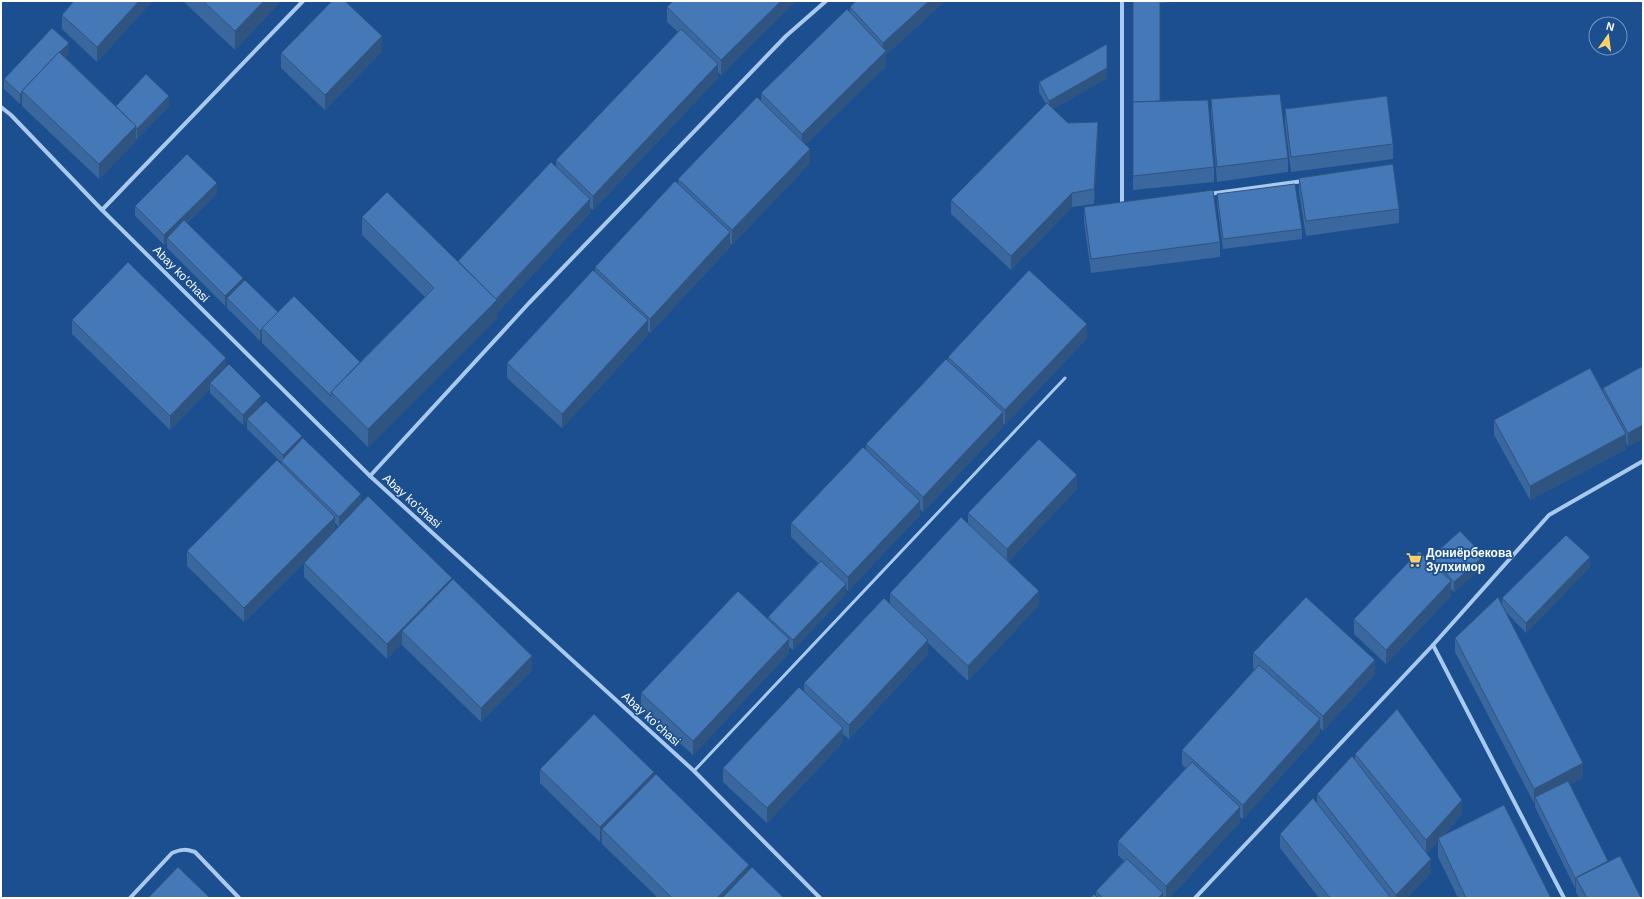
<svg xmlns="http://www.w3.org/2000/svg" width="1644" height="899" font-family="Helvetica,sans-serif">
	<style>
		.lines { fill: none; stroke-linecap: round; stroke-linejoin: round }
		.lane { stroke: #a9c9ee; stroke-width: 3 }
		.street { stroke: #a9c9ee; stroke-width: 4 }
		.wall { fill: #3a679d; fill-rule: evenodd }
		.shaded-wall { fill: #305480 }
		.building { fill: #4478b7; stroke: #305480 }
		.labels { text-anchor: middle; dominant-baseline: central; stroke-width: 3.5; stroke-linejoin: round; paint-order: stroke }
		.street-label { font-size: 12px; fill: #fff; stroke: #1b4f8f }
		.poi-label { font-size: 12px; font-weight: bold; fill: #fff; stroke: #1b4f8f; text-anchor: start }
	</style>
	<rect width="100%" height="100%" fill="#1b4f8f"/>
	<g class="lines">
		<path class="lane" d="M694,771L1065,378"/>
		<g class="street">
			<path d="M1122,1V205H1123"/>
			<path d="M1,107L11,115L102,210L370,476L694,771L820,898"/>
			<path d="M1209,194L1303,181"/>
			<path d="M102,210L303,1"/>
			<path d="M370,476L529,303L786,36L826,1"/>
			<path d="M1433,645L1564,898"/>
			<path d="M130,898L172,853C181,849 186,849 195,852L239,898"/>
			<path d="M1195,898L1433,645L1549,515L1643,461"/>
		</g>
	</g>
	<g class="wall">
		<path d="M74,1H152L97,62L62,29V15Z"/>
		<path d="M183,1H281L235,50Z"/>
		<path d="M673,1H796L721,75L718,72V78L593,210L590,208V213L497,313V318L368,447L262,343V339L260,341L227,308V303L225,306L167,248V243L164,245L135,216V206L217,193L187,223L243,283L278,312L360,362L425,297L362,235V217L458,261L556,166V160L678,32L667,22V7Z"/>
		<path d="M856,1H945L886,55V66L806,144L810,163L732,245L730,243V247L650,333L648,331V335L562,428L507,378V363L595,272V267L678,183V179L761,101V93L850,12V7Z"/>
		<path d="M1133,1H1171V2L1160,3V101L1214,167V182L1133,190Z"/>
		<path d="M1285,1H1300L1285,2Z"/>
		<path d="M382,51L325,110L281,68V53Z"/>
		<path d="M69,53L65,57L116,106H169L137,139L136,138V141L99,179L22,106V102L20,104L4,89V79Z"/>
		<path d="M1107,78L1053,109L1068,123L1098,136L1094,204L1072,207L1011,270L951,214V200L1046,104L1039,92V82Z"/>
		<path d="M1211,99L1288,158V172L1217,182L1211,114Z"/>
		<path d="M1285,109L1393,144V159L1291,172L1285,124Z"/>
		<path d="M1299,178L1399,209V223L1306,236L1299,193Z"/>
		<path d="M1217,194L1302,229V239L1223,249L1217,204Z"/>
		<path d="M1084,207L1220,242V257L1091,273L1084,222Z"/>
		<path d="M72,320L226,366L261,405L302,440L361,504L452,580L532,670L481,722L402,645V643L387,659L304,577V563L317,550L244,622L187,566V551L281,464V462L247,429V420L243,425L210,393V389L170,430L72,334ZM335,523L339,527L335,531Z"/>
		<path d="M1087,338L1005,425L1003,423V427L923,512L920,509V515L848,591L846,589V594L793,650L789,647V653L693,755L641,708V693L768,619V617L818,563L791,537V523L866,450V444L948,361V357Z"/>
		<path d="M1643,366L1628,447L1626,442V449L1530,500L1494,435V420L1603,393V388Z"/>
		<path d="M1077,489L1008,562L1039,605L968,681L928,643V654L849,739L843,734V742L767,823L723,782V768L804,691V683L890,604V593L968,524V513Z"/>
		<path d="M1431,557L1484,566L1454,592L1451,589V596L1386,664L1354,634V619L1431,563Z"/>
		<path d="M1590,567L1526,633L1505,611L1583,778L1570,784L1608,862L1641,898H1579L1576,892V887L1575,888L1535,807V802L1534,803L1455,652V638L1502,606V598Z"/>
		<path d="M1253,653L1375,674L1323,731L1320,728V733L1243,819L1240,817V822L1169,898H1090L1096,896V891L1124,861L1118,855V841L1186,768L1182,765V750L1255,669L1253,668Z"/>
		<path d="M1355,754L1462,814L1443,836L1551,898H1458L1438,857V841L1427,853L1431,873L1407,898H1319L1280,848V834L1317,802V794L1355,759Z"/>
		<path d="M540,769L654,776L749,870L784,898H658L602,844V840L600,842L540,783Z"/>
	</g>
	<g class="shaded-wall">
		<path d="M139,1H152L97,62V47Z"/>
		<path d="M264,1H281L235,50V31Z"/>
		<path d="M781,1H796L721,75V60Z"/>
		<path d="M929,1H945L886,55V66L802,148V134L883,54V43Z"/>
		<path d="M382,36V51L325,110V95Z"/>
		<path d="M69,43V53L27,96L22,92Z"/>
		<path d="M718,64V78L593,210V196Z"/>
		<path d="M1107,68V78L1049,111V101Z"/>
		<path d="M22,92V102L20,104V94Z"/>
		<path d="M169,96V106L137,139V129Z"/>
		<path d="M1098,122V136L1094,204V189Z"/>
		<path d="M136,126V141L99,179V164Z"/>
		<path d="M810,149V163L732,245V230Z"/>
		<path d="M217,183V193L169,240L167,238V243L164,245V235Z"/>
		<path d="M1072,193V207L1011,270V256Z"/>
		<path d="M590,199V213L497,313V318L368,447V429L496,300Z"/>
		<path d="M730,232V247L650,333V319Z"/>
		<path d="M243,278V288L227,298V303L225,306V296Z"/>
		<path d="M648,320V335L562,428V414Z"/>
		<path d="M1087,324V338L1005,425V410Z"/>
		<path d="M262,329V339L260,341V331Z"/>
		<path d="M226,358V372L210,383V389L170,430V416Z"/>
		<path d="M261,396V406L243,425V415Z"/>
		<path d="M1003,412V427L923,512V497Z"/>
		<path d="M1643,425V439L1628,447V433Z"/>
		<path d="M1626,434V449L1530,500V486Z"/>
		<path d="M302,436V446L283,463V455Z"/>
		<path d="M1077,475V489L1007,564V549Z"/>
		<path d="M361,494V504L339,527V517Z"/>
		<path d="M920,501V515L848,591V577Z"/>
		<path d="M335,517V532L244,622V608Z"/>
		<path d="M1484,556V566L1454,592V582Z"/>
		<path d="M1590,557V567L1526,633V623Z"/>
		<path d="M452,578V593L402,631V643L387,659V644Z"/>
		<path d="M1451,581V596L1386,664V650Z"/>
		<path d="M846,584V594L793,650V640Z"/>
		<path d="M1039,591V605L968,681V666Z"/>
		<path d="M789,639V653L693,755V741Z"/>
		<path d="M928,640V654L849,739V725Z"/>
		<path d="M532,656V670L481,722V708Z"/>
		<path d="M1375,660V674L1323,731V716Z"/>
		<path d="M1320,719V733L1243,819V805Z"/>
		<path d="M843,728V742L767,823V808Z"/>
		<path d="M1583,763V778L1537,801L1535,797V802L1534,803V789Z"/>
		<path d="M654,772V787L602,829V840L600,842V827Z"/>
		<path d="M1462,800V814L1439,840L1438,838V841L1426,854V840Z"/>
		<path d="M1240,807V822L1169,898H1166V886Z"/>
		<path d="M1431,859V873L1407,898H1396V895Z"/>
		<path d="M1608,861V871L1576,878V887L1575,888V878Z"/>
		<path d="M749,865V879L731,898H717Z"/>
		<path d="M1163,893V898H1158Z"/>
	</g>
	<g class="building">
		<path d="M74,1H139L97,47L62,15Z"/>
		<path d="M203,1H264L235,31Z"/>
		<path d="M332,1H345L382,36L325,95L281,53Z"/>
		<path d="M673,1H781L721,60L667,7Z"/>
		<path d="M856,1H929L883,43L850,7Z"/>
		<path d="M1133,1H1160V101L1133,102V104Z"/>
		<path d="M847,9L886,51L802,134L761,93Z"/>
		<path d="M52,28L69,43L60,52H59L22,91V92L20,94L4,79Z"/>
		<path d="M681,29L718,64L593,196L556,160Z"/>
		<path d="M1107,44V68L1049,101L1039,82Z"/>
		<path d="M59,52L136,126L99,164L22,91Z"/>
		<path d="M146,74L169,96L137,129L136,128V126L116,106Z"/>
		<path d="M1280,94L1288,158L1217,167L1211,99Z"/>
		<path d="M1387,96L1393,144L1291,157L1285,109Z"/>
		<path d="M757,97L810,149L732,230L678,179Z"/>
		<path d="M1208,100L1214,167L1133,176V102Z"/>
		<path d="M1047,103L1068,123L1098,122L1094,189L1072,193L1011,256L951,200Z"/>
		<path d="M187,154L217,183L164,235L135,206Z"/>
		<path d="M551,162L590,199L496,299L458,261Z"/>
		<path d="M1393,164L1399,209L1306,221L1299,178Z"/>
		<path d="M675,181L730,232L650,319L595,267Z"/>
		<path d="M1295,184L1302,229L1223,239L1217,194Z"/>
		<path d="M1213,190L1220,242L1091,259L1084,207Z"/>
		<path d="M387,192L497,300L368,429L331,392L434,288L362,217Z"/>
		<path d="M184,220L243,278L225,296L167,238Z"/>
		<path d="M128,262L226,358L170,416L72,320Z"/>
		<path d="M593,270L648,320L562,414L507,363Z"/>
		<path d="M1029,270L1087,324L1005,410L948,357Z"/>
		<path d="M245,280L278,312L260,331L227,298Z"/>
		<path d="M294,296L360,362L331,392V396L262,328Z"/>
		<path d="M946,359L1003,412L923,497L866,444Z"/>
		<path d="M229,364L261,396L243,415L210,383Z"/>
		<path d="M1643,366V425L1628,433L1603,388Z"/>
		<path d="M1590,368L1626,434L1530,486L1494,420Z"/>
		<path d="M266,401L302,436L283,455L247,419Z"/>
		<path d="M303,438L361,494L339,517L281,461Z"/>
		<path d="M1039,439L1077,475L1007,549L968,513Z"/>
		<path d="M863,447L920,501L848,577L791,523Z"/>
		<path d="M277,460L335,517L244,608L187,551Z"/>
		<path d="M368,496L452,578L387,644L304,563Z"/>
		<path d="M961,517L1039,591L968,666L890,593Z"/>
		<path d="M1460,531L1484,556L1454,582L1431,557Z"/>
		<path d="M1566,535L1590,557L1526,623L1502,598Z"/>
		<path d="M1419,551L1451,581L1386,650L1354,619Z"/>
		<path d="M821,561L846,584L793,640L768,617Z"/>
		<path d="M453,579L532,656L481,708L402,631Z"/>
		<path d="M738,591L789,639L693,741L641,693Z"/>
		<path d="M1306,597L1375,660L1323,716L1253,653Z"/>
		<path d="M1498,597L1583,763L1534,789L1455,638Z"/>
		<path d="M884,598L928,640L849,725L804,683Z"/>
		<path d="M1259,665L1320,719L1243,805L1182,750Z"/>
		<path d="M799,687L843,728L767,808L723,768Z"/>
		<path d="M1397,709L1462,800L1426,840L1355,754Z"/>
		<path d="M594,714L654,772L600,827L540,769Z"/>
		<path d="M1352,756L1431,859L1396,895L1317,794Z"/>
		<path d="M1192,762L1240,807L1166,886L1118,841Z"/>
		<path d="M656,774L749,865L717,898H672L602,829Z"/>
		<path d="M1568,781L1608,861L1575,878L1535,797Z"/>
		<path d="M1313,798L1391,898H1330L1280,834Z"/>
		<path d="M1504,805L1551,898H1466L1438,838Z"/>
		<path d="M1620,856L1641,898H1587L1576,878Z"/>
		<path d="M1127,859L1163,893L1158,898H1103L1096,891Z"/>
		<path d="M178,867L210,898H148Z"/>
		<path d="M752,867L784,898H722Z"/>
		<path d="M1094,894L1098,898H1090Z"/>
	</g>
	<defs>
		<symbol id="supermarket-bare" viewBox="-9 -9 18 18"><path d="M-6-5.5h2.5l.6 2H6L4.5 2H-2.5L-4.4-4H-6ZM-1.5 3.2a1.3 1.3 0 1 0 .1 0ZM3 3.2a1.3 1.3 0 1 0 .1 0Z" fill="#ffd166" stroke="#1b4f8f" stroke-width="2.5" paint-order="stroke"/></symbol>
	</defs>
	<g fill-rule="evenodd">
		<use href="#supermarket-bare" x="1403" y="549" width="22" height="22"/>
	</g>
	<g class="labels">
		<g class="street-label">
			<text transform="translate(181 274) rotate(45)">Abay ko'chasi</text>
			<text transform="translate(412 501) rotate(42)">Abay ko'chasi</text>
			<text transform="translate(651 719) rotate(42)">Abay ko'chasi</text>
		</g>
		<g class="poi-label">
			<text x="1426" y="553">Дониёрбекова<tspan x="1426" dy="14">Зулхимор</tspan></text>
		</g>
	</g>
	<rect width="1644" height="899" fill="none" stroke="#ffffff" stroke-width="4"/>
	<g transform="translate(1608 36) rotate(14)"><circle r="19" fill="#1b4f8f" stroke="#7695bc"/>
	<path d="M0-3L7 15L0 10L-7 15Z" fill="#ffd166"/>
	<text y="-6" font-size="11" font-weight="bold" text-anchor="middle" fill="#ffffff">N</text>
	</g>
</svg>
